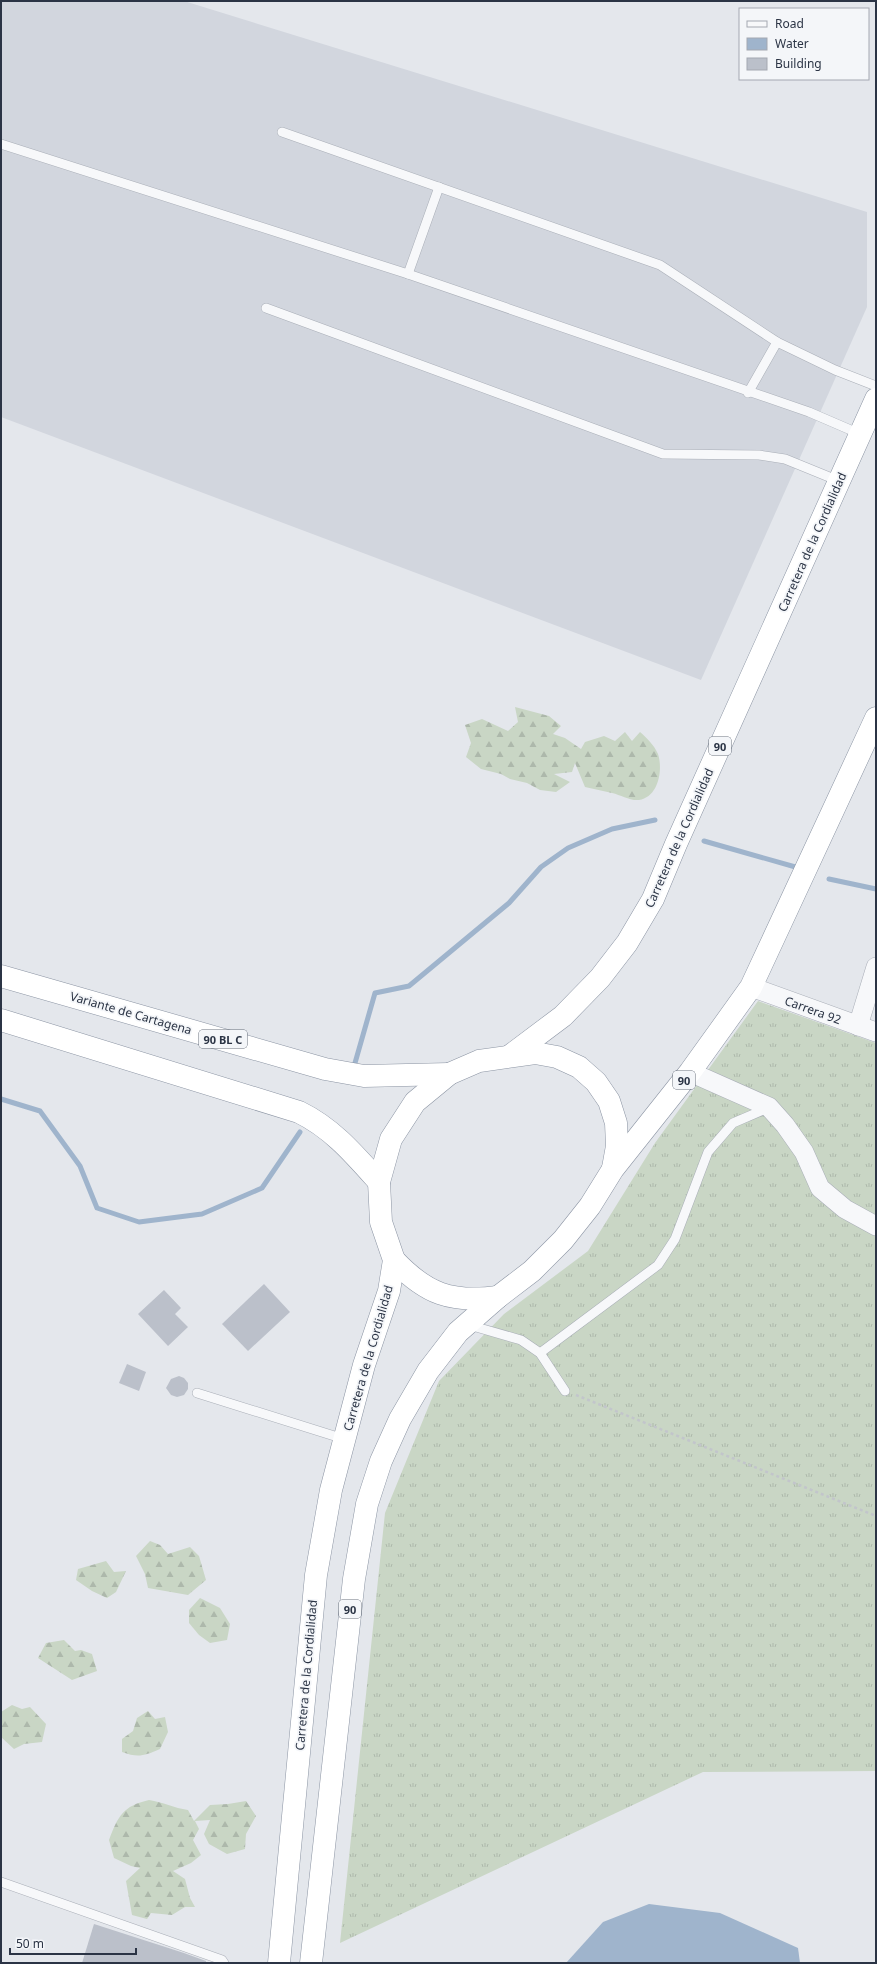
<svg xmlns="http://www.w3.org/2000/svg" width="877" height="1964" font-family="'Noto Sans',sans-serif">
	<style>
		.built { fill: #d2d6de }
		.grass { fill: url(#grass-tufts) }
		.forest { fill: url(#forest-firs) }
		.water { fill: #9fb4cc }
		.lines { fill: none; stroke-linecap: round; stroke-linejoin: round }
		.stream { stroke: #9fb4cc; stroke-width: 5 }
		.building { fill: #bbc0ca }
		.service-casing { stroke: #a9aeb7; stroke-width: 10 }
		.minor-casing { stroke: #a9aeb7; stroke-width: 20 }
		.trunk-casing { stroke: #8b94a3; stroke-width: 23 }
		.path { stroke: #c2c5cb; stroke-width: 2.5; stroke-dasharray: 3 3; stroke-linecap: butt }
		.service { stroke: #f7f8fa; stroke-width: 9 }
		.minor { stroke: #f7f8fa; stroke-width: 19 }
		.trunk { stroke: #fff; stroke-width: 22 }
		.labels { text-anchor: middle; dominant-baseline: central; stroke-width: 3.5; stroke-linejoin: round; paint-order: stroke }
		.shield { fill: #f4f6f9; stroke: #676e7b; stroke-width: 1 }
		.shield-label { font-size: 11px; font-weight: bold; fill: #2b3445 }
		.street-label { font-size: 12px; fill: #2b3445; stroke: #f4f6f9 }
	</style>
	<defs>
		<pattern id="grass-tufts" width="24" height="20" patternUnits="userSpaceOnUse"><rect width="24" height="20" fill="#c9d6c5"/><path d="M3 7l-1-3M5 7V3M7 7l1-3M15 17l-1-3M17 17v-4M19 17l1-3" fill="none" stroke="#adb8ab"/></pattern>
		<pattern id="forest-firs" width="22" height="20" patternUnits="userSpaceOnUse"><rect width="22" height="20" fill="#c9d6c5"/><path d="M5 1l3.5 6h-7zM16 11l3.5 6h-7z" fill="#adb8ab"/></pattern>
	</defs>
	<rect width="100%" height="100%" fill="#e4e7ec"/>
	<path class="built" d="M1,1H184L867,212V307L701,680L1,417Z"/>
	<path class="grass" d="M758,1001L876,1043V1771L703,1772L340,1943L385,1513L439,1381L504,1314L588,1251L655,1143Z"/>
	<g class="forest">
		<path d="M515,707L549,716L561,726L553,734L565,738L581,749L585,742L604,736L615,741L625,732L632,741L640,732C647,738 654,745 658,754C663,769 659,797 639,800C630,801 621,795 612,793C603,791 594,789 585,787L575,763L572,772L554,774L570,782L556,792L540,790L527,783L510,779L501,774L481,769L466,757L471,743L465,725L482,719L508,731L518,722Z"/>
		<path d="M150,1541L160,1545L168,1554L190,1547L199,1556L206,1580L188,1595L148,1588L145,1574L136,1556Z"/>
		<path d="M106,1561L114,1572L126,1571L116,1592L107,1598L92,1591L76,1580L78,1569Z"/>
		<path d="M200,1598L220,1608L230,1624L227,1640L210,1643L199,1635L189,1623V1610Z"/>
		<path d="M64,1640L75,1651L81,1650L92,1654L97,1671L72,1680L38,1658L46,1643Z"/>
		<path d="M12,1705L22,1709L30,1707L46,1724L42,1742L24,1744L14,1749L1,1737V1712Z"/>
		<path d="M148,1711L155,1719L165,1717L168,1732L160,1749C144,1756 138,1758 122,1752V1739L133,1731L137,1718Z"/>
		<path d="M149,1800C163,1802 174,1808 188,1810L194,1821L210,1805L228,1804L246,1801L256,1816L246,1834L245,1849L227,1854L209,1844L204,1834L210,1820L195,1821L199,1829L193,1840L201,1855L191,1863L173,1871L185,1879L190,1898L195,1907H185L172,1915L151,1913L147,1919L132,1915L126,1881L140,1868L131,1866L114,1858L109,1840C118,1816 123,1806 149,1800Z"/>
	</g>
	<path class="water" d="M649,1904L720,1913L798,1948L800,1963H566L603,1922Z"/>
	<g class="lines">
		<g class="stream">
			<path d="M704,841L799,868"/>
			<path d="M829,879L876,889"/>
			<path d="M355,1063L375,993L409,986L509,903L541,867L568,848L612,829L655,820"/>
			<path d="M1,1099L40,1111L80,1166L97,1208L139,1222L202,1214L262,1188L300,1132"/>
		</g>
	</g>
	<g class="building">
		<path d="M264,1284L290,1312L248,1351L222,1324Z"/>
		<path d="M164,1290L181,1308L175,1314L188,1327L168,1346L138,1314Z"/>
		<path d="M127,1364L146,1372L139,1391L119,1383Z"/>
		<path d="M179,1376L184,1378L188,1383V1389L184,1395L177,1397L171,1395L166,1388L171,1379Z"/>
		<path d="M94,1924L184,1953L206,1961V1963H82Z"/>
	</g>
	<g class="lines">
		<defs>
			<g id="service">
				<path d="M282,132L660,265L777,342L835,370L876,386"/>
				<path d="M1,144L408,274L809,412L860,434"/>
				<path d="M408,274L439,187"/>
				<path d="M266,308L663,454L759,455L785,459L839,481"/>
				<path d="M748,393L777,342"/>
				<path d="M469,1325L521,1340L540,1353L565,1391"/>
				<path d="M540,1353L658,1265L675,1239L708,1152L733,1123L768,1108"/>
				<path d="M197,1393L344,1439"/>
				<path d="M1,1882L222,1960L224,1963"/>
			</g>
			<g id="minor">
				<path d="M751,987L876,1032"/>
				<path d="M858,1026L876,967"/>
				<path d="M690,1072L769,1107L785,1125L804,1152L820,1188L845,1209L876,1226"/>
			</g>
			<g id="trunk">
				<path d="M1,976L325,1069L364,1076L449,1074"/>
				<path d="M1,1020L299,1112C332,1128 354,1154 379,1182"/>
				<path d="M511,1055L563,1016L600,978L627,943L653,899L676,844L876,399"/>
				<path d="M394,1260C426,1294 451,1303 498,1297"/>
				<path d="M279,1963L316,1575L331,1490L364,1365L389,1291L394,1260L381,1222L379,1182L391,1139L415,1102L449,1074L479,1061L535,1053L557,1057L579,1067L596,1082L609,1101L616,1123L617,1146L613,1168"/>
				<path d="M311,1963L354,1579L367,1504L381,1461L400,1419L428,1371L458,1332L498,1297L532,1271L563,1240L590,1206L613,1169L690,1072L751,987L876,718"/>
			</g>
		</defs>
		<use href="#service" class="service-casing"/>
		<use href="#minor" class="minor-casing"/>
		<use href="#trunk" class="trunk-casing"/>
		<path class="path" d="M576,1395L876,1516"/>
		<use href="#service" class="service"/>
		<use href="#minor" class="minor"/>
		<use href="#trunk" class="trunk"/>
	</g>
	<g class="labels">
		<g class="shield">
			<rect x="709" y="737" width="22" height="18" rx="3"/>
			<rect x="199" y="1030" width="48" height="18" rx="3"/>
			<rect x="673" y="1071" width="22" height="18" rx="3"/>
			<rect x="339" y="1600" width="22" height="18" rx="3"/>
		</g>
		<g class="shield-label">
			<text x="720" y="746">90</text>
			<text x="223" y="1039">90 BL C</text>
			<text x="684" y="1080">90</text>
			<text x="350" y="1609">90</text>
		</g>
		<g class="street-label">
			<text transform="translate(812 542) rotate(-66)">Carretera de la Cordialidad</text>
			<text transform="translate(679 838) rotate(-66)">Carretera de la Cordialidad</text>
			<text transform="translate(813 1010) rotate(20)">Carrera 92</text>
			<text transform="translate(131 1013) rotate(16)">Variante de Cartagena</text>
			<text transform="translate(368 1358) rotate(-74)">Carretera de la Cordialidad</text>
			<text transform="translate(306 1675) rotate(-85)">Carretera de la Cordialidad</text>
		</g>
	</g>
	<rect width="877" height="1964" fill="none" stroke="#2b3445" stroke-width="4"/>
	<rect x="739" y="8" width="130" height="72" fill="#f4f6f9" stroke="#a4a8b1"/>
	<rect x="747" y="21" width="20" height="6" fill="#f7f8fa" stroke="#a4a8b1"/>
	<text x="775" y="28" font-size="12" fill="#2b3445">Road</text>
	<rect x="747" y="38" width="20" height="12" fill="#9fb4cc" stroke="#a4a8b1"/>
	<text x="775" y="48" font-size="12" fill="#2b3445">Water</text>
	<rect x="747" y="58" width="20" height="12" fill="#bbc0ca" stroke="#a4a8b1"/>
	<text x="775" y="68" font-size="12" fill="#2b3445">Building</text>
	<path d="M10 1948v6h126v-6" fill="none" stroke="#2b3445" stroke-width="2"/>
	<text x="16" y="1948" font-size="12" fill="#2b3445" stroke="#f4f6f9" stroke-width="3" paint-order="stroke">50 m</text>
</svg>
